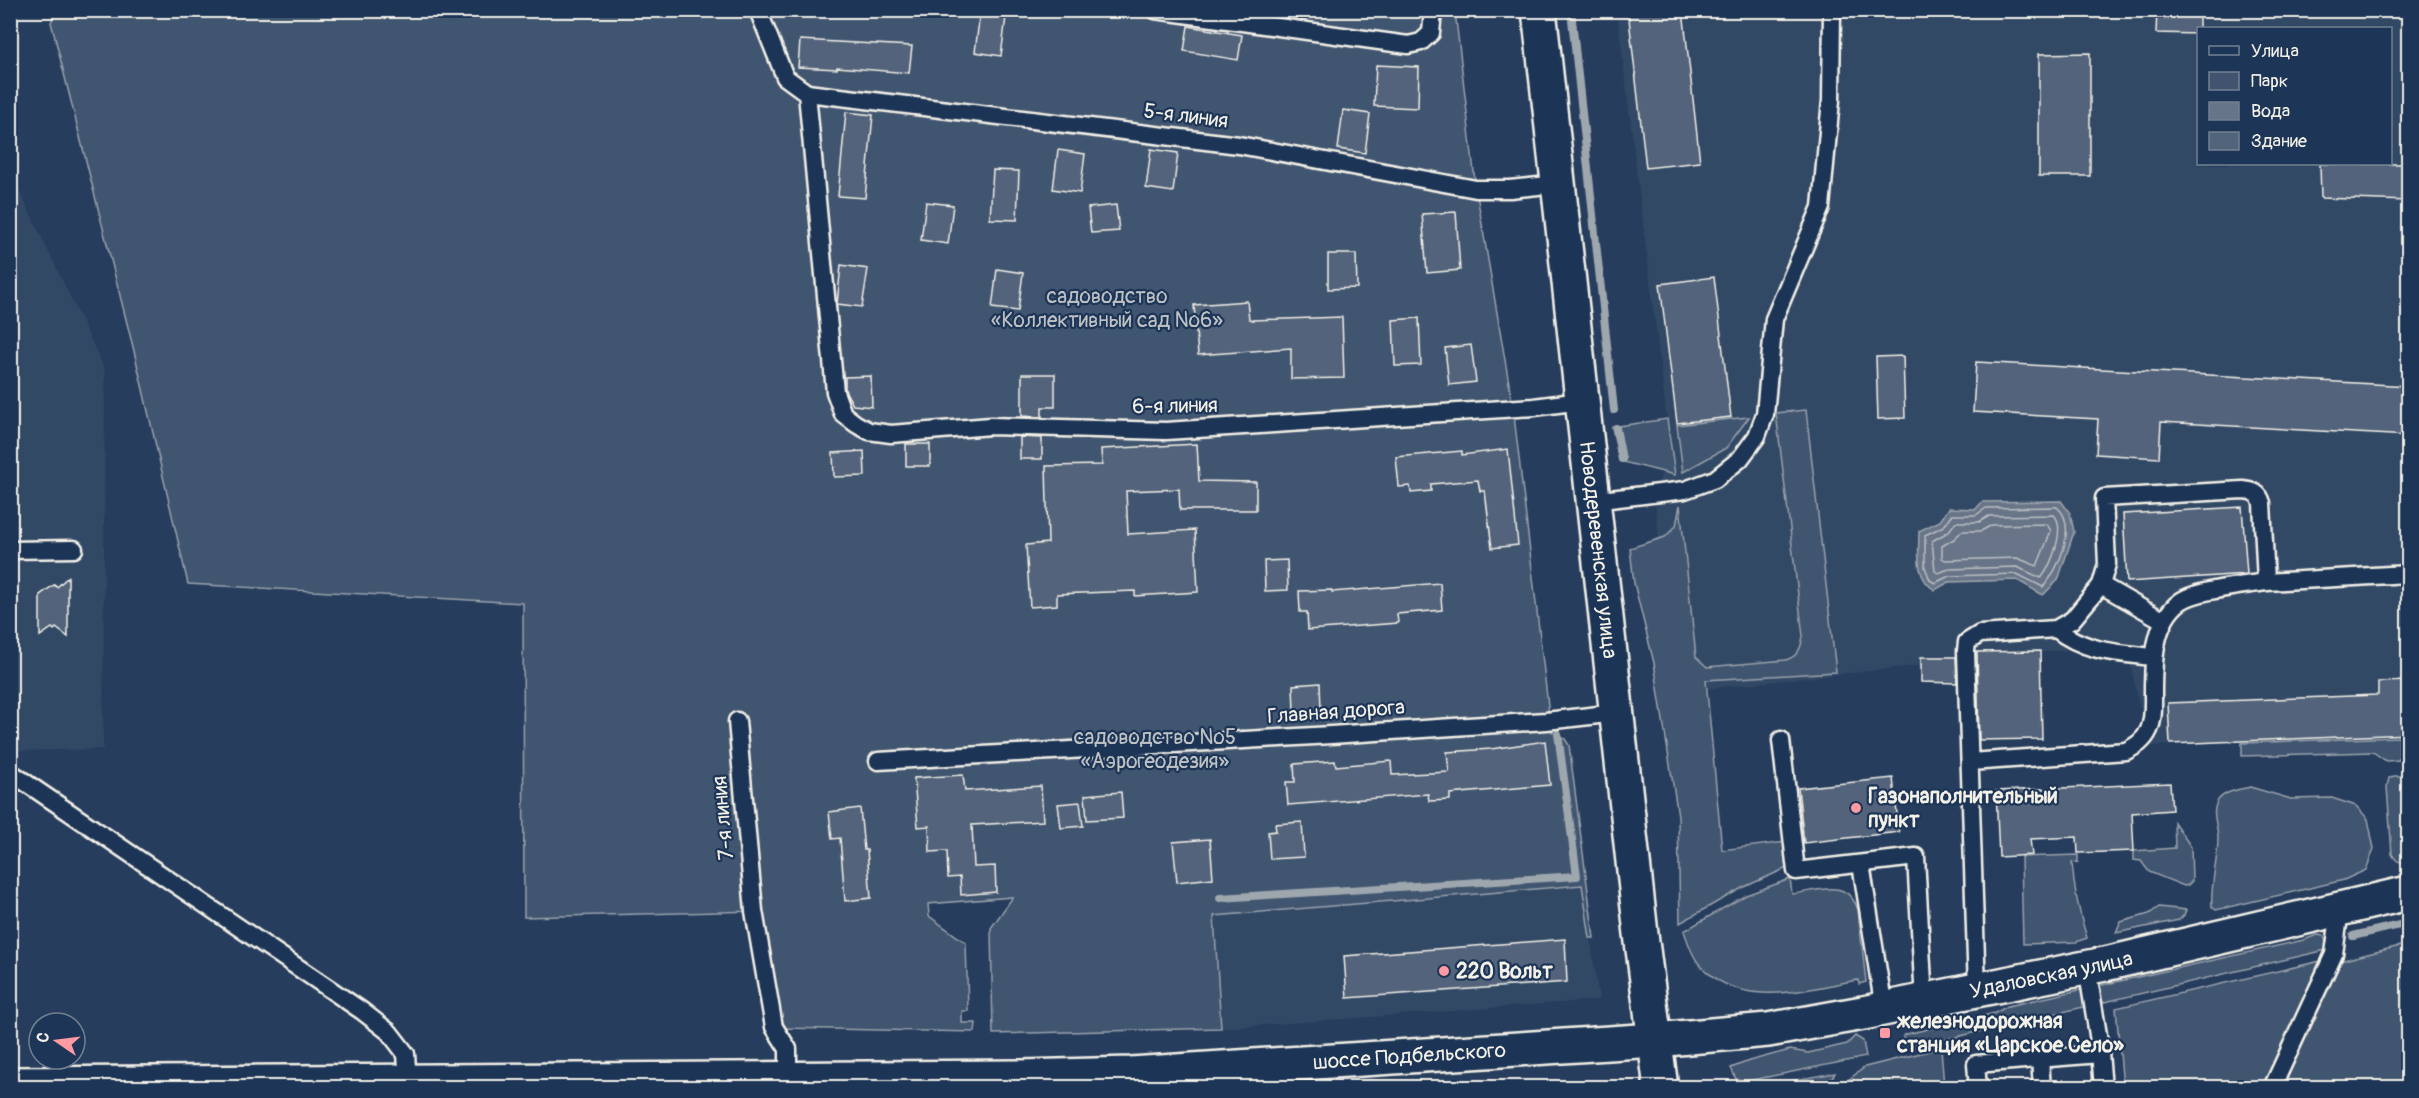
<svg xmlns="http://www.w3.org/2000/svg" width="2419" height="1098" font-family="Pangolin,sans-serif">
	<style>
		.built { fill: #334966; fill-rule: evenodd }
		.green { fill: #40546f; stroke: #9aa2ac; stroke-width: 1.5 }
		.water { fill: #677588; stroke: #9fa7ae; stroke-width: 1.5 }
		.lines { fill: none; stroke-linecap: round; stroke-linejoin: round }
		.shore { stroke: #bcbfc2; stroke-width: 1.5 }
		.stream { stroke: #9fa7ae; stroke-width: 8 }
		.building { fill: #52647b; stroke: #f4f1e8; stroke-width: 1.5 }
		.lane-casing { stroke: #f4f1e8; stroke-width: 21 }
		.street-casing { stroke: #f4f1e8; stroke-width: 38 }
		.secondary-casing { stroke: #f4f1e8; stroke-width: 38 }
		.lane { stroke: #1d3557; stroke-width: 16 }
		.street { stroke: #1d3557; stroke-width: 33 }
		.secondary { stroke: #1d3557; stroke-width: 33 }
		.poi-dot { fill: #ff9aa2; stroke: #1d3557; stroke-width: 2 }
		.labels { text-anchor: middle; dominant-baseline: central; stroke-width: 4.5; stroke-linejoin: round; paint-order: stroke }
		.street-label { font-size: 21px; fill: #f4f1e8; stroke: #1d3557 }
		.park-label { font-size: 21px; fill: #bec2c4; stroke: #1d3557 }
		.poi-label { font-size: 21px; font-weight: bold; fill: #f4f1e8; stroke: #1d3557; text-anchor: start }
	</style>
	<rect width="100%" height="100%" fill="#263d5d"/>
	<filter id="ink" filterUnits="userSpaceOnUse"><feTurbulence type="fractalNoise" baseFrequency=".0167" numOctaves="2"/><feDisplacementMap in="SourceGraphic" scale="12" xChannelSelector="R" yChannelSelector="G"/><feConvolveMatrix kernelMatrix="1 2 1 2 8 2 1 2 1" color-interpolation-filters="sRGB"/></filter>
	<g filter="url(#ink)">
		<g class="built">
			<path d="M1617,11H2408V735L2148,746L2126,643L1692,690L1672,664L1655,501L1669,436ZM2198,28H2390V164H2198Z"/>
			<path d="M10,171L105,370L103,749L11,751Z"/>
			<path d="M1583,885L1599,1000L1221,1028L1214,916Z"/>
		</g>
		<g class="green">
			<path d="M57,10L1455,11L1476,189L1513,407L1551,731L1565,739L1569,745L1594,938H1590L1582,885L1214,916L1221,1028L993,1034L991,928L1013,897L928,904L929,916L966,943L968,1011H962V1023H976L975,1032L782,1028L758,911L524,917L523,603L188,584L134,351L51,22Z"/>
			<path d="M1806,410L1836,672L1706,680L1722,850L1786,842L1789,867L1742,888L1680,923L1678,816L1654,663L1634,583L1630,548L1665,537L1676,526L1680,505L1696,657L1707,667L1786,660C1798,656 1801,649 1803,636L1776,413Z"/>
			<path d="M1749,417L1726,448L1683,472L1677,425Z"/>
			<path d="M1667,419L1675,475L1619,461L1612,427Z"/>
			<path d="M2399,737V760L2386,761L2373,752L2242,756V743Z"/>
			<path d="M2394,776H2408V862C2400,863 2396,862 2392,854L2387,787L2389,778Z"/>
			<path d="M2250,787L2291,799L2332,798L2356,806L2368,819L2374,849L2366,870L2344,880L2216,910L2212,907C2210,884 2218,861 2218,838C2218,826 2211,813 2217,802C2223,791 2238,790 2250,787Z"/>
			<path d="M2174,822L2191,847L2192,881L2188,885L2184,886L2149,872L2141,861L2134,860V851L2175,848Z"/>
			<path d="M2078,855V862L2072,863C2074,890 2079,913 2087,938L2076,942L2023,944L2021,857Z"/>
			<path d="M1790,879L1792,894C1819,891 1847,877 1858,910L1866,982L1859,984L1858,980C1805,989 1741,1011 1700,965C1692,957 1688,942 1684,931L1746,895Z"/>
			<path d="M2159,907L2186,910L2184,915L2179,920L2116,933L2121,922L2149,914Z"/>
			<path d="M2317,935L2324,936L2328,946L2326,950L1905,1049C1903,1044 1900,1036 1907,1034L1995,1013L2008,1006L2304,940Z"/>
			<path d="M2408,944V1087H2282L2340,961Z"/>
			<path d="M2321,961L2322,964L2262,1087H2123L2116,1008Z"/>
			<path d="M1855,1036L1863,1041L1866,1057L1747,1081L1736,1079L1731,1068L1749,1061L1790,1050L1808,1053L1847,1044Z"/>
			<path d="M1941,1048L1944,1087H1839L1865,1067Z"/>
			<path d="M1835,1073L1826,1087H1755Z"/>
		</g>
		<path class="water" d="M2061,501L2070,513L2074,532L2058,580L2043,595L2017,580L1949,582L1935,590C1914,577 1919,553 1919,531L1940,521L1949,508L1976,509L1982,502Z"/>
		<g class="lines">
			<g class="shore">
				<path d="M1986,508L2057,507C2078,525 2059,570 2043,587L2017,574L1949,576L1935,583L1930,580L1925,567V535L1944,526L1952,515H1976Z"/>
				<path d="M2054,515C2066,527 2051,568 2041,578L2017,567L1949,569L1938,573L1935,571L1932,541L1948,532L1956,522H1979L1989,516Z"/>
				<path d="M2047,524L2051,531L2037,566L2017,558L1945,560L1942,558V546L1954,539L1962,531H1981L1992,525Z"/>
			</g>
			<g class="stream">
				<path d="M1571,10L1614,410"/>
				<path d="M1616,428L1622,459"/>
				<path d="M1220,898L1577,876L1558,734"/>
				<path d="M2353,936L2408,923"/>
			</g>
		</g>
		<g class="building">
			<path d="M1628,10H1683L1700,162L1646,168Z"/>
			<path d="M2157,10H2199V34L2156,33Z"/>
			<path d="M980,13L1006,17L1001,56L975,52Z"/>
			<path d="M1188,26L1242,35L1238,60L1184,51Z"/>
			<path d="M800,40L912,46L909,73L837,67V69L798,67Z"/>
			<path d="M2090,53V176H2039V54Z"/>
			<path d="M1376,65L1419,67L1418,108L1374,106Z"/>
			<path d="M1343,110L1370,114L1365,153L1338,149Z"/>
			<path d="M846,112L873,115L865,198L838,196Z"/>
			<path d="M1151,149L1178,153L1173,192L1146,188Z"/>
			<path d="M1058,150L1085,154L1080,193L1053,189Z"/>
			<path d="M2320,164H2409V201L2321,198Z"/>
			<path d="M993,170L1019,171L1017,220L990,219Z"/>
			<path d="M926,202L953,205L948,244L921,240Z"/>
			<path d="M1116,205L1119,231L1091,233L1088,208Z"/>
			<path d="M1456,212L1460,270L1427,273L1422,214Z"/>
			<path d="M1328,254H1356L1357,288L1328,289Z"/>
			<path d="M841,265L868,269L862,307L837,304Z"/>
			<path d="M997,269L1023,273L1018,311L992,308Z"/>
			<path d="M1714,277L1731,417L1677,423L1660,284Z"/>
			<path d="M1247,301L1249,319L1253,320L1342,317L1344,378L1291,379V348L1198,355L1194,305Z"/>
			<path d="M1419,318L1421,365L1395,366L1393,320Z"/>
			<path d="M1471,345L1476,382L1449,385L1445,348Z"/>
			<path d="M1903,356L1905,418L1878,419L1876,357Z"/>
			<path d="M1976,362L2409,386V436L2161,422L2159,458L2096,454L2098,419L1973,412Z"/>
			<path d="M1022,374H1055V407H1042V417L1022,416Z"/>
			<path d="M871,376L872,407L853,405L845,390V377Z"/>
			<path d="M1020,437L1042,438V459H1020Z"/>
			<rect x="906" y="444" width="24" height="22"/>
			<path d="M1197,444L1199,481L1256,482V510H1180L1179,489L1126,491L1128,534L1195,530L1198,592L1135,596V591L1057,594V605L1030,607L1026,545L1048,543L1046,466L1102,465L1101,449Z"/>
			<path d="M1508,449L1518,545L1492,548L1485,491H1480L1478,480L1431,484V491L1411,493L1410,486L1399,487L1396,457L1462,451V455Z"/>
			<path d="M864,451L865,476L834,477L833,453Z"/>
			<path d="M2242,507L2247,574L2127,582L2123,514Z"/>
			<path d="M1287,560L1288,590L1265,591L1264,561Z"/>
			<path d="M68,577V637L56,628L54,630L52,628L40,636V595L54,585L57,587Z"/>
			<path d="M1440,583L1442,610L1397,614L1398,623L1308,630L1307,612H1300L1299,591L1332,590V592Z"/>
			<path d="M2040,651L2042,739L1979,740L1977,652Z"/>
			<path d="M1921,657H1956L1957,683L1921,682Z"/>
			<path d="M2409,681V734L2170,744L2168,703L2378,695V682Z"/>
			<path d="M1320,683L1321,710L1294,712L1293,685Z"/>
			<path d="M1545,741L1550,785L1450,794V800L1429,801L1428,794L1288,805L1286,782H1295L1294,764L1335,761L1336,766L1391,761L1392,775L1449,772L1447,752L1491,749Z"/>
			<path d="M963,775L965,791L1041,786L1043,821L972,825L974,867L995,866L996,892L961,895L960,877L948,878L947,851L930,852L929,826L918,827L914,778Z"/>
			<path d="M1893,778L1899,832L1804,843L1798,788Z"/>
			<path d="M2170,783L2172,810L2132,813L2134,851L2078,853L2077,837L2030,839L2032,855L1999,857L1996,791Z"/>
			<path d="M1121,792L1123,818L1087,820L1085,795Z"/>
			<path d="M1080,802L1083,826L1061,828L1058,804Z"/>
			<path d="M860,808L864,850H867L871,898L845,901L840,838L832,839L829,812Z"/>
			<path d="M1302,822L1304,857L1270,859L1268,832L1276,831L1275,824Z"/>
			<path d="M1210,839L1213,878L1177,882L1173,842Z"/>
			<path d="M1565,939L1567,982L1347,998L1344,956Z"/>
		</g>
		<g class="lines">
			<defs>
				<g id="lane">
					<path d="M758,10L785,77L807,93L835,392L843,414L856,424L869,431L891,434L991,426L1166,431L1534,407L1581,401"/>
					<path d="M1155,10L1408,45L1421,42L1431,33L1433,10"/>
					<path d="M807,93L1239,145L1476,189H1510L1557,184"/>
					<path d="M1593,501L1685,490L1715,479L1740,459L1757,436L1765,414L1774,319L1821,207L1831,100L1832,10"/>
					<path d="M10,550L74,549"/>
					<path d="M2266,582L2408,574"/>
					<path d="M2101,585L2164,621"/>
					<path d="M2056,629C2085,652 2118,653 2153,657"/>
					<path d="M737,721L754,911L774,1027L788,1049V1078"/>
					<path d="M1781,740L1796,871L1916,857L1924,1001"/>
					<path d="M878,761L1331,735L1546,721L1616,713"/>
					<path d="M1970,762L2126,751C2136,746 2144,741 2149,730C2154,719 2153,705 2153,694C2153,663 2153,621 2181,601C2197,590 2245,585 2266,582L2262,503C2259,493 2254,491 2243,490L2104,498L2107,564L2101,585L2072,620L2056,629L1980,634L1967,642L1966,651L1977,990"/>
					<path d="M10,772L362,1011L389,1032L406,1054L408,1081"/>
					<path d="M1861,864L1884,1009"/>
					<path d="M2087,967L2099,1041L2103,1088"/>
					<path d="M2040,1059L2042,1088"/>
					<path d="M1253,1088L1255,1066"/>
					<path d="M1978,1088L1976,1064L2100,1054"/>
					<path d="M2272,1088L2334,954L2338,924L2334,910"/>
				</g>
				<g id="street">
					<path id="s1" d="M10,1084L1021,1077L1131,1074L1655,1040"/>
				</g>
				<g id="secondary">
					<path id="s2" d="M1539,10L1641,934L1661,1088"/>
					<path id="s3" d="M1655,1040L1768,1030L1863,1013L2105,964L2408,893"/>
				</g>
			</defs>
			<use href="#lane" class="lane-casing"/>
			<use href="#street" class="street-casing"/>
			<use href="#secondary" class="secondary-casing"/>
			<use href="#lane" class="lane"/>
			<use href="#street" class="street"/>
			<use href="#secondary" class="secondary"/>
		</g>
	</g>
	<g class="poi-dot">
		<circle cx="1856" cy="808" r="6"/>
		<circle cx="1444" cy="971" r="6"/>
		<rect x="1879" y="1027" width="12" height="12" rx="3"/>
	</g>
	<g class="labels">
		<g class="street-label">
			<text transform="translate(1186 116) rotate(7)">5-я линия</text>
			<text transform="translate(1175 406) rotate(-1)">6-я линия</text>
			<text stroke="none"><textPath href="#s2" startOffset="543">Новодеревенская улица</textPath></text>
			<text transform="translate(1336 712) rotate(-4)">Главная дорога</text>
			<text transform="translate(723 818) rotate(-95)">7-я линия</text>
			<text stroke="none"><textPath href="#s3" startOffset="402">Удаловская улица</textPath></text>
			<text stroke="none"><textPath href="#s1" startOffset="1400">шоссе Подбельского</textPath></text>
		</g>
		<g class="park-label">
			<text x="1107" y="296">садоводство<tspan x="1107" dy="24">«Коллективный сад №6»</tspan></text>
			<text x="1155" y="737">садоводство №5<tspan x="1155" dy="24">«Аэрогеодезия»</tspan></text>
		</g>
		<g class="poi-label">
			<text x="1868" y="796">Газонаполнительный<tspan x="1868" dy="24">пункт</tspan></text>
			<text x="1456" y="971">220 Вольт</text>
			<text x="1897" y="1021">железнодорожная<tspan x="1897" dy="24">станция «Царское Село»</tspan></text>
		</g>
	</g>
	<rect width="2419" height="1098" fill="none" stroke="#1d3557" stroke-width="36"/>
	<rect x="18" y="18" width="2383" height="1062" fill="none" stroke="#f4f1e8" stroke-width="2" filter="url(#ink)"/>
	<rect x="2197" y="27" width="195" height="138" fill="#1d3557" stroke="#738091" stroke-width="1.5"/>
	<rect x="2209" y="46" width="30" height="9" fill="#1d3557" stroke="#738091" stroke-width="1.5"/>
	<text x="2251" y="57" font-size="18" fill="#f4f1e8">Улица</text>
	<rect x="2209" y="72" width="30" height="18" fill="#40546f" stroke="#738091" stroke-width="1.5"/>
	<text x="2251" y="87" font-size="18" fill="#f4f1e8">Парк</text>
	<rect x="2209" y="102" width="30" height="18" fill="#677588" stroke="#738091" stroke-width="1.5"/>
	<text x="2251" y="117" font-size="18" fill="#f4f1e8">Вода</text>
	<rect x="2209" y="132" width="30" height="18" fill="#52647b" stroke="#738091" stroke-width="1.5"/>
	<text x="2251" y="147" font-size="18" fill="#f4f1e8">Здание</text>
	<g transform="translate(57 1041) rotate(284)"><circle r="28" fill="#1d3557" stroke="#738091" stroke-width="1.5"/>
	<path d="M0-4.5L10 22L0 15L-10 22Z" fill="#ff9aa2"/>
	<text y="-9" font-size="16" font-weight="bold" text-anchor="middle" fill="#f4f1e8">С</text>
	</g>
</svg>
